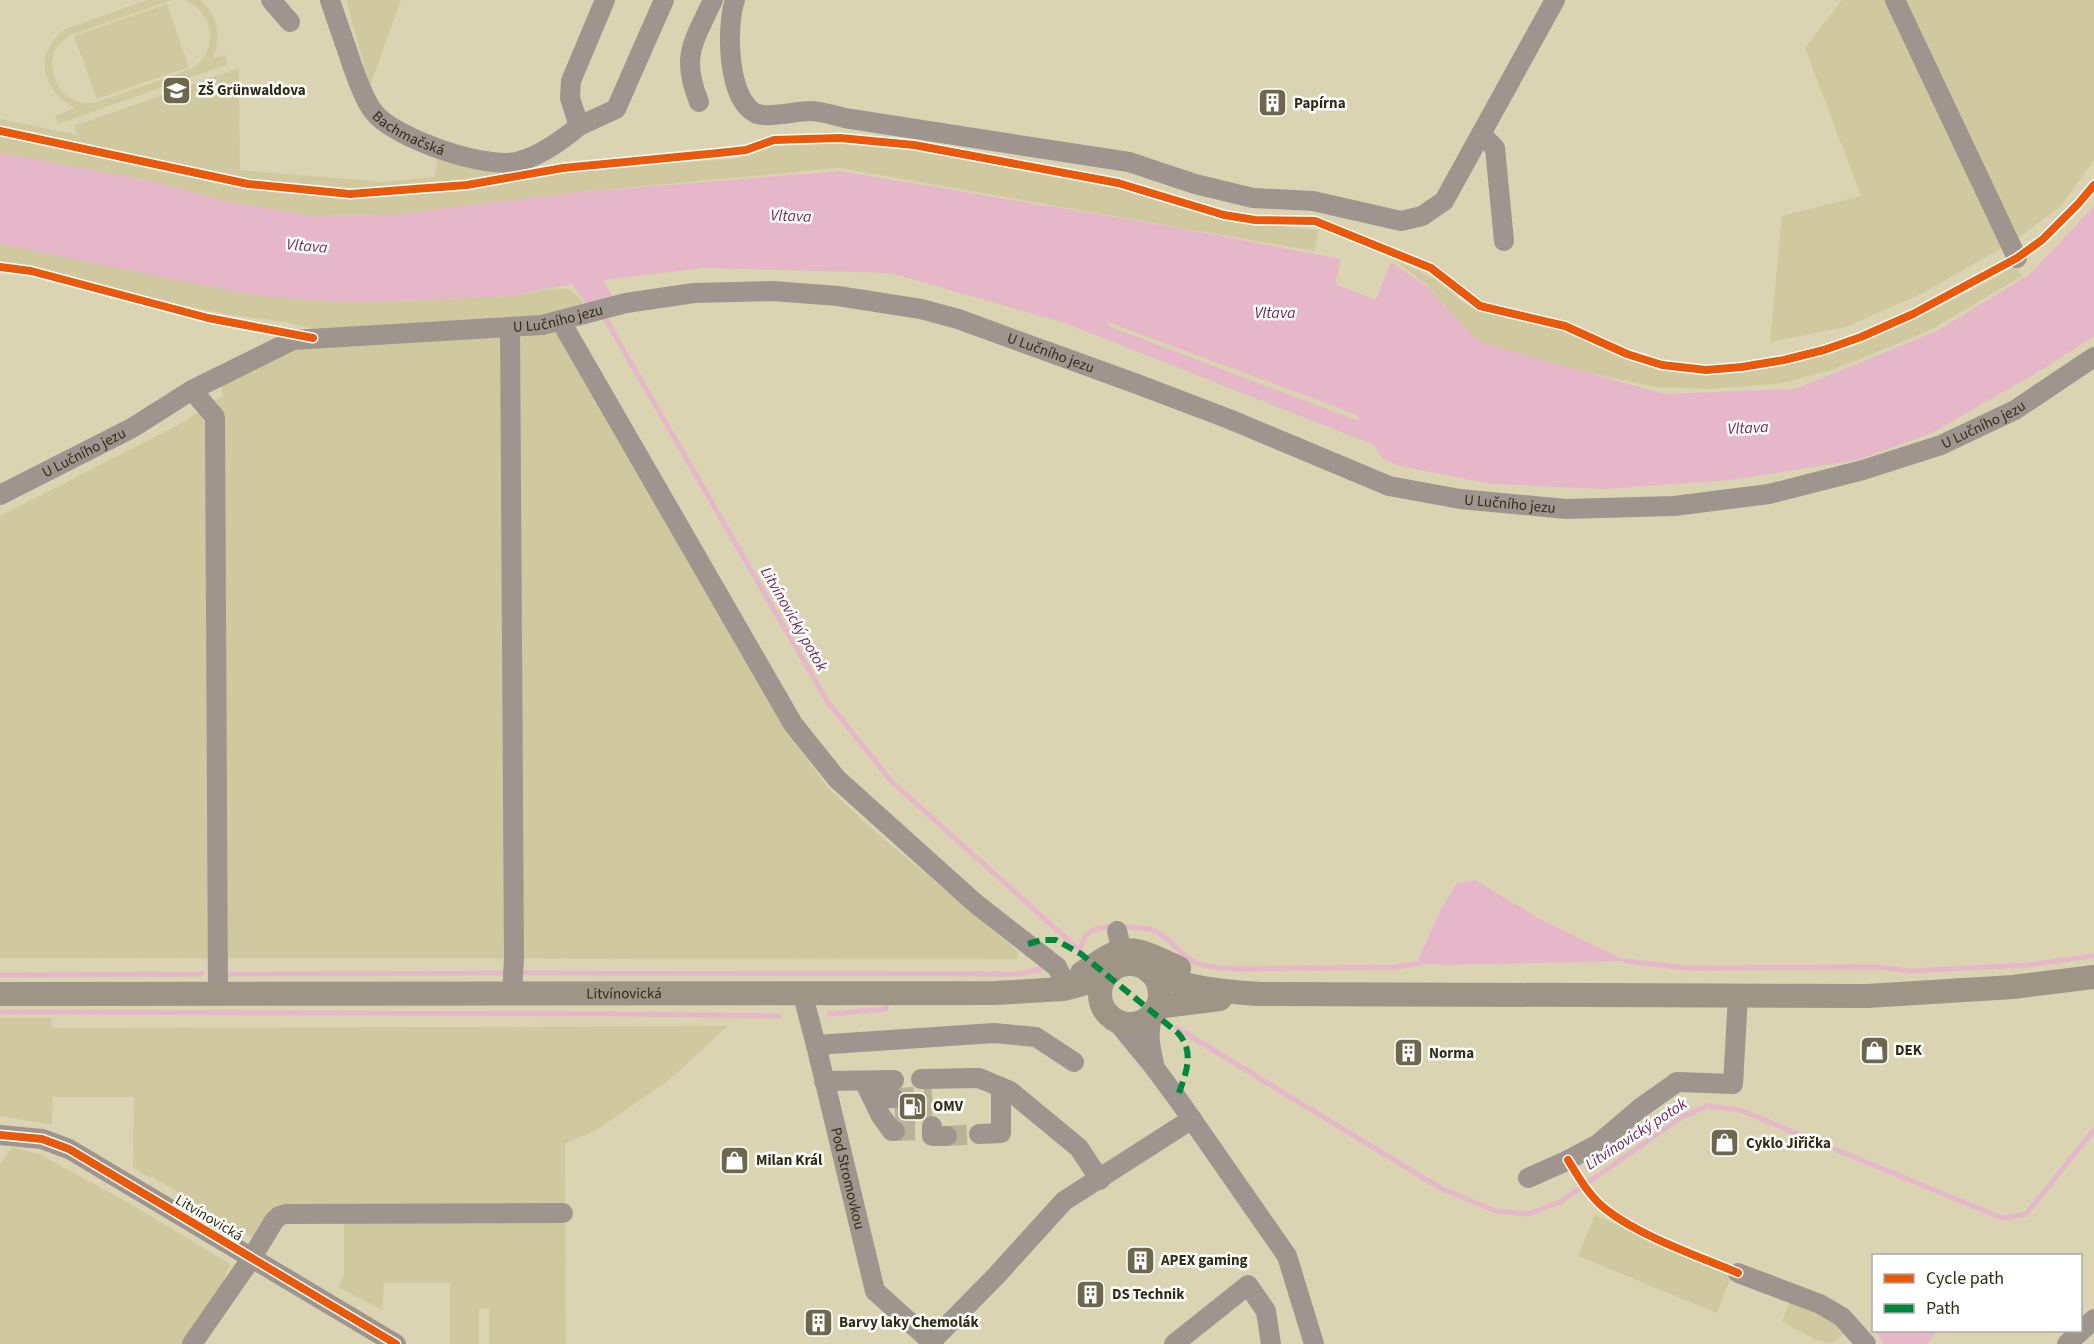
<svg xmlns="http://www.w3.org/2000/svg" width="2094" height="1344" font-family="'Source Sans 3',sans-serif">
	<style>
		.green { fill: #d0c9a0 }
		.water { fill: #e6b6c9; fill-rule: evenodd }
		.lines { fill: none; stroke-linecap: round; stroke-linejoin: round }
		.stream { stroke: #e6b6c9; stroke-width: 5 }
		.minor-tunnel { stroke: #b8b394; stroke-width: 20; stroke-dasharray: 20 10; stroke-linecap: butt }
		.minor { stroke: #9e958e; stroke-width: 20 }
		.major { stroke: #9e9586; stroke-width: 24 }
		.quiet { stroke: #00873e; stroke-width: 6; stroke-dasharray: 12 6; stroke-linecap: butt }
		.cycleway-casing { stroke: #fff; stroke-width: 11 }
		.cycleway { stroke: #e8590c; stroke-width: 8 }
		.labels { text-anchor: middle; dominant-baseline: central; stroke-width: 5; stroke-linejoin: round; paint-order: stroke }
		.poi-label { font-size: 15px; font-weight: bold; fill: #322e16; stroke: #fff; text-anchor: start }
		.street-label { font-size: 15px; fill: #322e16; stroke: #fff }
		.water-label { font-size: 16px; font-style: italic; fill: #74285e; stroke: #fff }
	</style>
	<rect width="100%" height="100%" fill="#dad4b3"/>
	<g class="green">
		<path d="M147,0H172L71,35C64,40 57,44 54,52C48,70 58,94 76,101C82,104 89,103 95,103L193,68C220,50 214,11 184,0H201C218,16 222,36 213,58L225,55L228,64L58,124L55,116L75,108C42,91 32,52 66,29Z"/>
		<path d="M346,0H401L370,86Z"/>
		<path d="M1842,0H2094V160L2060,207L2014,241L1925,292L1846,327L1770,342L1782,216L1861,196L1805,48Z"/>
		<path d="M167,4L189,67L97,99L74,36Z"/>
		<path d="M239,68L240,170L384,182L434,177L438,157L516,165L518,172C427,192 347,194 255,183C217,178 180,167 143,159C95,147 48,138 0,128V119L78,135L74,126Z"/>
		<path d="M0,134L219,182L323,197H355L468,187L636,163L667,161L668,163L736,159L774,146L847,142L948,154L1055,175L1132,192L1218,218L1255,226L1284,224L1286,227L1319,230L1314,251L839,168L582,192L391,215L312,216L228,202L155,182L0,153Z"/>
		<path d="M0,244L271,297L353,303L511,296L555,289H569L580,298L583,304L554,317L334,334L285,322L225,314L157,300L26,268L0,264Z"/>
		<path d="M1392,259C1406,266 1421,271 1434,279C1448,289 1458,301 1474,308C1504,320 1533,322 1562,331C1596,341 1626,363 1660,369C1788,390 1908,326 2016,266L2022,276L1929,331L1832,370L1782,383L1710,389L1657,387L1536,362L1479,344L1426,284Z"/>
		<path d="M560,320L785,728L828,788L878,834L1019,952L1016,959L0,958V516L180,424L223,396L221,381L296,347Z"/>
		<path d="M0,1018H51L52,1028L728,1026L669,1080L598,1129L565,1144L566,1344H489V1308L479,1309V1344H450V1283H384L382,1310L338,1287L344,1275V1219H286L264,1245L151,1176L150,1178L133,1168L134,1097H53L52,1125L0,1116Z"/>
		<path d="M12,1147L39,1154L131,1204L230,1264L219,1292L184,1344H0V1164Z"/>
		<path d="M1595,1215L1731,1277L1717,1313L1578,1256Z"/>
		<path d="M1789,1302L1821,1314L1845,1331C1842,1336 1838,1342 1831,1343C1819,1344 1793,1327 1782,1322Z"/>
	</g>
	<g class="water">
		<path d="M0,153L155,182L228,202L312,216L391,215L582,192L840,171L1179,228L1341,259L1335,284L1376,300L1391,262L1425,285L1479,342L1664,394L1796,389L1937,331L2030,274L2094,206V336L2043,369L1932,433L1857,460L1731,480L1604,489L1492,484L1400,466L1383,459L1374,445L1065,323L891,273L702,268L603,280L614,298L587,305L572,284L511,296L353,303L271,297L241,293L0,244ZM1108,322L1358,415L1359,419L1356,420L1108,326Z"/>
		<path d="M1475,880L1540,919L1626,961L1445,965L1420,963L1419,958L1441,909L1457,883Z"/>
		<path d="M1876,1331H1937L1927,1344H1883Z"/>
	</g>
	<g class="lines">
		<g class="stream">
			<path d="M602,313L827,701L891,781L1085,955"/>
			<path d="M1079,951C1082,943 1084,936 1091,931C1102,925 1144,926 1155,931C1171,939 1181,956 1196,963C1209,968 1224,968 1238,969L1396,967L1420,963"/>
			<path d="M1626,961L1687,968L1878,967L1910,971L2026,965L2094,956"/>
			<path d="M525,973L1020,974L1041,969"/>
			<path d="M227,974L502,973"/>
			<path d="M0,975L202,974"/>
			<path d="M0,1012L628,1014L779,1016"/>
			<path d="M829,1014L886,1009V1004"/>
			<path d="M1177,1028L1440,1188L1496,1211L1528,1214L1560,1202L1682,1117L1707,1106L1740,1110L2002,1218L2026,1214L2094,1130"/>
		</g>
		<g class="minor-tunnel">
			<path d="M894,1098L932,1096"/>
			<path d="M895,1116L932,1114"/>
			<path d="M895,1131L923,1130"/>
			<path d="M947,1136L979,1134"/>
		</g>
		<g class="minor">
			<path d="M271,0L290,22"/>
			<path id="s1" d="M330,0C337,22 345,43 352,65C358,80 363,98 373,111C392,138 488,171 520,161C542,155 562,140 579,126L570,98L571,81L605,0"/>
			<path d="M735,0C726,26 727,98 755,113C767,119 796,111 810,111C823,111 838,117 851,119L1129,162L1195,184L1253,198L1313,201L1401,221L1422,216L1444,201L1555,0"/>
			<path d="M1895,0L2017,258"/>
			<path d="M699,102C680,55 694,42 713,0"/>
			<path d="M579,126L616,109L664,0"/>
			<path d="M1481,134L1495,148L1504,241"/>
			<path d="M560,320L793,724L837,779L975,903L1057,967L1063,979"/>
			<path d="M510,327L514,958L512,995"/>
			<path d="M192,390L215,417L218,995"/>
			<path id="s2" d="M0,495L132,428L192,390L293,340L542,325L626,303L694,293L773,291L838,296L921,309L958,319L1137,384L1229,419L1389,486L1460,499L1566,509L1674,506L1769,494L1863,470L1941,445L2015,410L2094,357"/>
			<path d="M1117,931L1122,951"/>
			<path id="s3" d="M802,992L816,1045L875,1291L934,1344"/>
			<path d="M1153,1015C1147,1032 1150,1046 1154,1064"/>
			<path d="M1117,1022L1154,1067L1177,1098L1287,1256L1314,1344"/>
			<path d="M816,1045L994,1033L1036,1037L1074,1062"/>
			<path d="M921,1079L979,1078L1010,1091L1079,1148L1100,1180"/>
			<path d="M824,1081L894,1080"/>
			<path d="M864,1081L881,1116L892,1131H895"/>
			<path d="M873,1099L894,1098"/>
			<path d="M932,1126V1136H947"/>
			<path d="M979,1134L1001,1133V1087"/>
			<path d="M0,1135L42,1139L69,1149L396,1344"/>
			<path d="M1528,1178L1564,1162L1598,1144L1639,1109L1677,1082L1733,1084L1738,996"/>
			<path d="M1738,1273L1820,1304L1842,1317L1866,1344"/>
			<path d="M192,1344L251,1259L274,1221L279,1216L286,1214L563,1213"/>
			<path d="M929,1344L996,1276L1064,1201L1192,1119"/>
			<path d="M1174,1344L1248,1285L1266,1311L1271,1344"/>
			<path d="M2067,1344L2094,1319"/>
		</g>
		<g class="major">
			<circle cx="1130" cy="994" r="30"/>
			<path d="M1149,971C1191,989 1215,991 1260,994L1867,996L2013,987L2094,977"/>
			<path d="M1082,973C1092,967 1101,960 1111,955C1134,942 1157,959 1179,968"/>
			<path id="s4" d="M0,994L995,993L1064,989L1091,982L1110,972"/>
			<path d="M1157,1007L1220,999"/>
		</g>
		<path class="quiet" d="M1028,944L1042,940H1056L1081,954L1178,1033C1196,1053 1185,1076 1177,1098"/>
		<defs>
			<g id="cycleway">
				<path d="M0,131L248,184L350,194L467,185L563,168L719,153L746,150L774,140L840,138L914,145L1118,183L1224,215L1255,220L1315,221L1431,268L1480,306L1565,326L1627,354L1662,365L1706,370L1742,367L1784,360L1824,350L1861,337L1913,314L2017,258L2042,240L2078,204L2094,185"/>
				<path d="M0,267L31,271L208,318L313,338"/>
				<path d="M0,1135L42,1139L69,1149L396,1344"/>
				<path d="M1568,1160C1579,1178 1591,1199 1608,1211C1642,1237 1698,1256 1738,1273"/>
			</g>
		</defs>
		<use href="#cycleway" class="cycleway-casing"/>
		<use href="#cycleway" class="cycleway"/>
	</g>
	<defs>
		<symbol id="school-square" viewBox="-11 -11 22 22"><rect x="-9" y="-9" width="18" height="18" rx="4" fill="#6d684d" stroke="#fff"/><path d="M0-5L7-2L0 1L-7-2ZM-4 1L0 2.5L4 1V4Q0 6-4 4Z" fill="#fff"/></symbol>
		<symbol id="building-square" viewBox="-11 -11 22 22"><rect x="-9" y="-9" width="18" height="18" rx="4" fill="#6d684d" stroke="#fff"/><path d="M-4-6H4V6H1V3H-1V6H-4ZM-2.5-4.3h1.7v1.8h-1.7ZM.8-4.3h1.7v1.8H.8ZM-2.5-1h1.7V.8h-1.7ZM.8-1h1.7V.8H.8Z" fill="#fff"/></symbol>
		<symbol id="shop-square" viewBox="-11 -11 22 22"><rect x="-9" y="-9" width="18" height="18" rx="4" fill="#6d684d" stroke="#fff"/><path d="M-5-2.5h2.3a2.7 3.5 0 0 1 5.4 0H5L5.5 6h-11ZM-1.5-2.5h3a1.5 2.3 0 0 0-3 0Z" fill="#fff"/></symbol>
		<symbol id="fuel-square" viewBox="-11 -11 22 22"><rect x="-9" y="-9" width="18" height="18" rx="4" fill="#6d684d" stroke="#fff"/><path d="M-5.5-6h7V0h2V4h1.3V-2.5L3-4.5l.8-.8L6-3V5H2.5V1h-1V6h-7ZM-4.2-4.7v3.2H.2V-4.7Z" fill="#fff"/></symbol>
	</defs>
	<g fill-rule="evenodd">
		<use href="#school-square" x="160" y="74" width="33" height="33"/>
		<use href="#building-square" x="1256" y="86" width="33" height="33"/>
		<use href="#shop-square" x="1858" y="1034" width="33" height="33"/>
		<use href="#building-square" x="1392" y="1036" width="33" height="33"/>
		<use href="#fuel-square" x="896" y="1090" width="33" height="33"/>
		<use href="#shop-square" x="1708" y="1126" width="33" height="33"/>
		<use href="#shop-square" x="718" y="1144" width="33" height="33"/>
		<use href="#building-square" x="1124" y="1244" width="33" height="33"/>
		<use href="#building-square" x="1074" y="1278" width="33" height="33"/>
		<use href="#building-square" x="802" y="1306" width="33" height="33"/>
	</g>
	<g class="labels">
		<g class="poi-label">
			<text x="198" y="90">ZŠ Grünwaldova</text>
			<text x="1294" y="103">Papírna</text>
			<text x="1895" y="1050">DEK</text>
			<text x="1429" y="1053">Norma</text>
			<text x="933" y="1106">OMV</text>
			<text x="1746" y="1143">Cyklo Jiřička</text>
			<text x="756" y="1160">Milan Král</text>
			<text x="1161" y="1260">APEX gaming</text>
			<text x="1112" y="1294">DS Technik</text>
			<text x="839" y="1322">Barvy laky Chemolák</text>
		</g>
		<g class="street-label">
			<text stroke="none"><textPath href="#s1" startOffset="162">Bachmačská</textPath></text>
			<text stroke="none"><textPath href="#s2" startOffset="598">U Lučního jezu</textPath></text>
			<text stroke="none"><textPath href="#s2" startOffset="1102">U Lučního jezu</textPath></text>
			<text stroke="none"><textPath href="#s2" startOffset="2074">U Lučního jezu</textPath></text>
			<text stroke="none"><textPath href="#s2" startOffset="94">U Lučního jezu</textPath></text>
			<text stroke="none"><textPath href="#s2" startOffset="1588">U Lučního jezu</textPath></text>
			<text stroke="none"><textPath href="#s4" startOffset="624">Litvínovická</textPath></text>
			<text stroke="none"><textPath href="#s3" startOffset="192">Pod Stromovkou</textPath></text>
			<text transform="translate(209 1218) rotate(31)">Litvínovická</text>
		</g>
		<g class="water-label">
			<text transform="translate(791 216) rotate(2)">Vltava</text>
			<text transform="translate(307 246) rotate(5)">Vltava</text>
			<text x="1275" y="313">Vltava</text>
			<text transform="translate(1748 428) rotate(-3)">Vltava</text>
			<text transform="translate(794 619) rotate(60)">Litvínovický potok</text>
			<text transform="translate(1636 1134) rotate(-33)">Litvínovický potok</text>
		</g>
	</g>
	<rect x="1872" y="1254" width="210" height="78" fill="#ffffff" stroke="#adaba2" stroke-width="1.5"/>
	<rect x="1884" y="1274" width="30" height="9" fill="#e8590c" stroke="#adaba2" stroke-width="1.5"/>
	<text x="1926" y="1284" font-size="18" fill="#322e16">Cycle path</text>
	<rect x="1884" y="1304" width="30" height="9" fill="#00873e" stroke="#adaba2" stroke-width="1.5"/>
	<text x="1926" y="1314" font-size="18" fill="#322e16">Path</text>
</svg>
